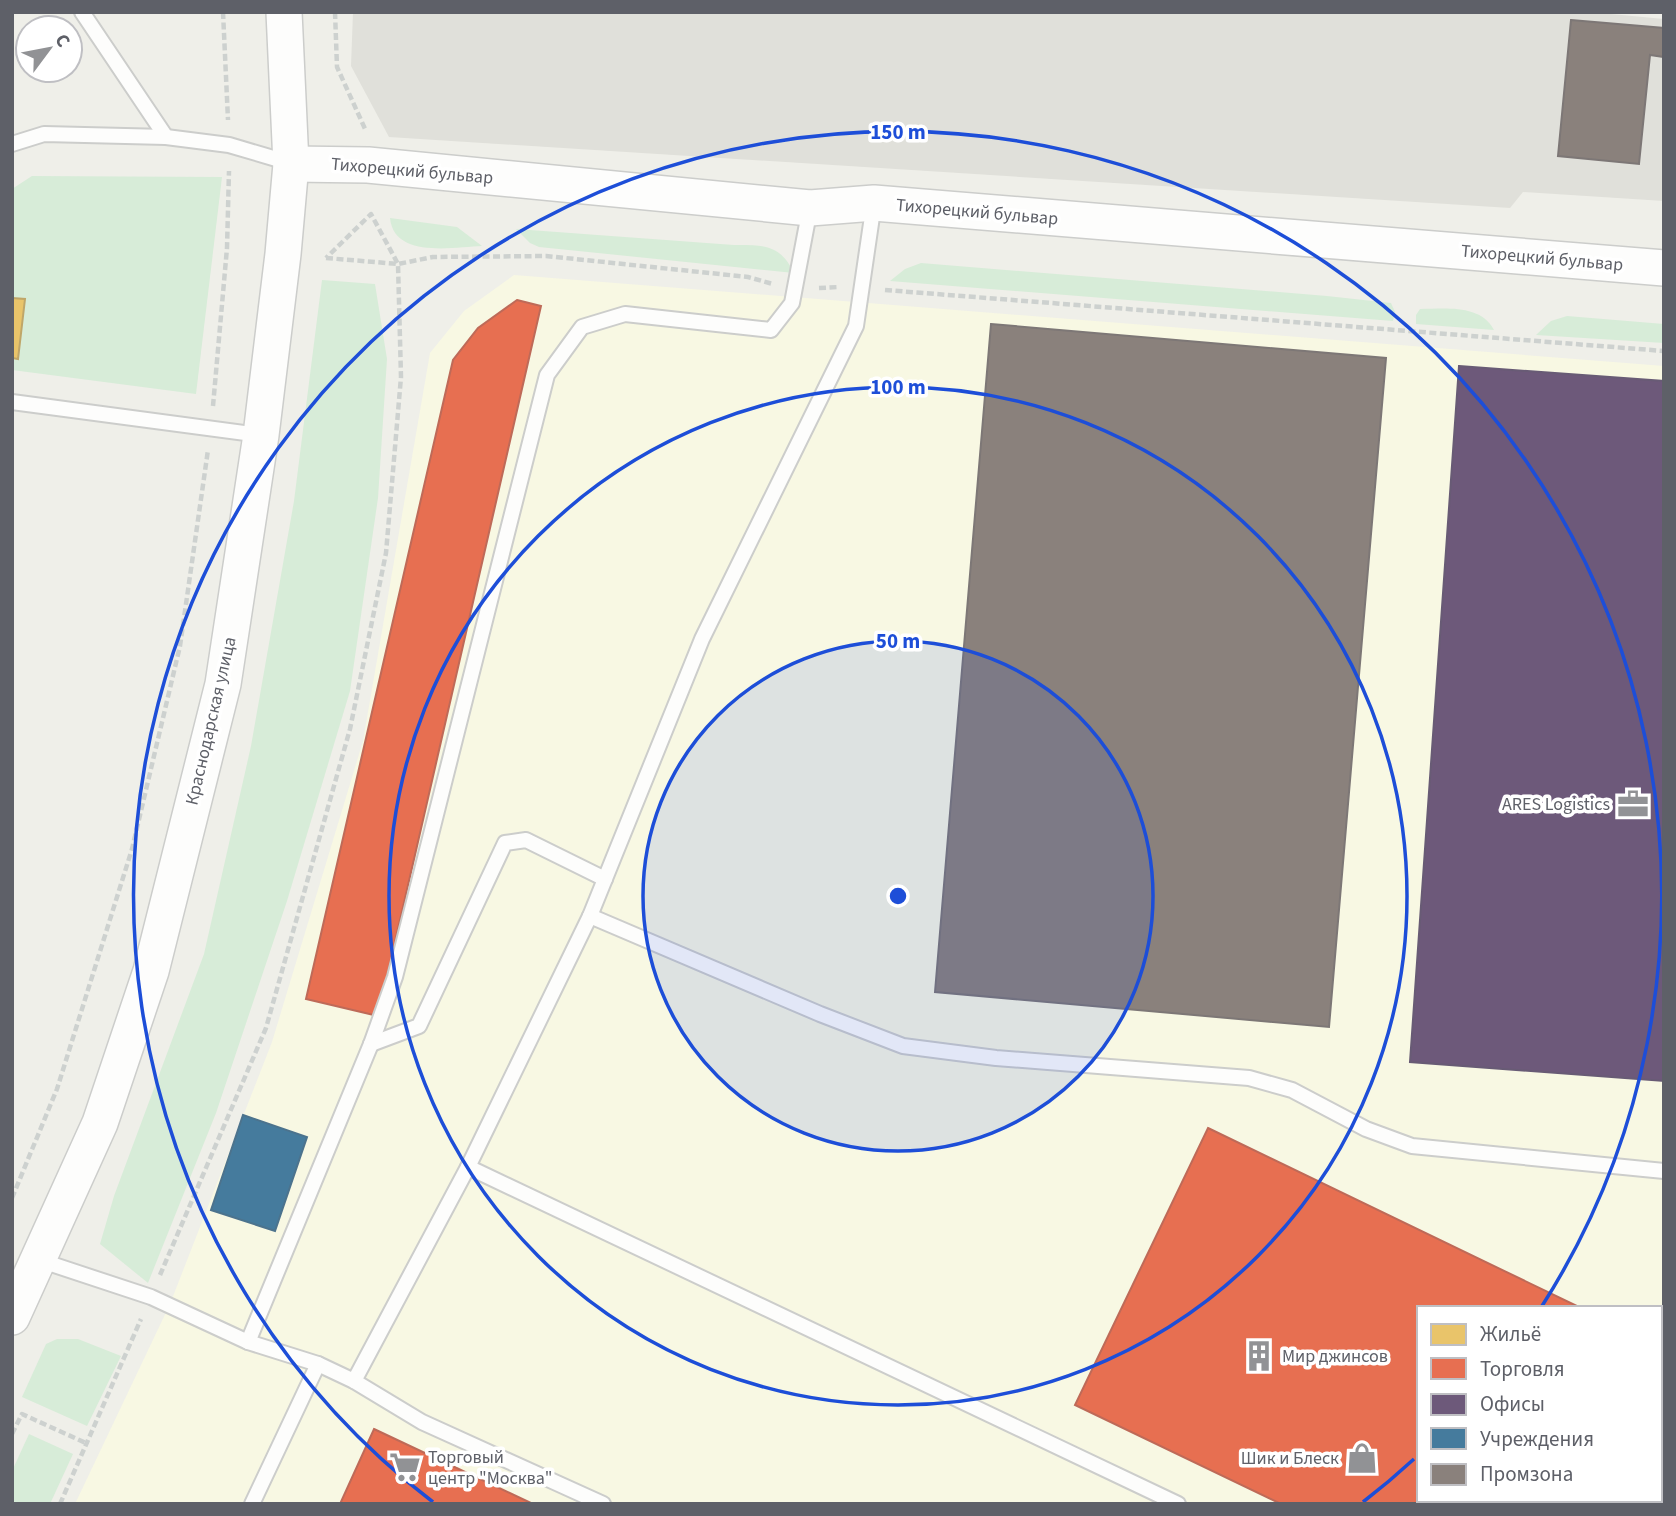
<svg xmlns="http://www.w3.org/2000/svg" width="1676" height="1516" font-family="'Source Sans 3',sans-serif">
	<style>
		.commercial { fill: #f8f8e3; fill-rule: evenodd }
		.industrial { fill: #e0e0da }
		.green { fill: #d7ecd8 }
		.homes { fill: #e9c46a; stroke: #bfa669; stroke-width: 2 }
		.shops { fill: #e76f51; stroke: #be6a58; stroke-width: 2 }
		.offices { fill: #6d597a; stroke: #685b75; stroke-width: 2 }
		.public { fill: #457b9d; stroke: #4c738d; stroke-width: 2 }
		.industry { fill: #8a817c; stroke: #7d7776; stroke-width: 2 }
		.lines { fill: none; stroke-linecap: round; stroke-linejoin: round }
		.service-casing { stroke: #cccdcb; stroke-width: 18 }
		.tertiary-casing { stroke: #cccdcb; stroke-width: 38 }
		.path { stroke: #cdd1cf; stroke-width: 4.5; stroke-dasharray: 7 3.5; stroke-linecap: butt }
		.service { stroke: #fdfdfc; stroke-width: 14 }
		.tertiary { stroke: #fdfdfc; stroke-width: 35 }
		.ring { fill: none; stroke: #1d4ed8; stroke-width: 3.5 }
		.labels { text-anchor: middle; dominant-baseline: central; stroke-width: 7; stroke-linejoin: round; paint-order: stroke }
		.street-label { font-size: 18px; fill: #5e6068; stroke: #fff }
		.poi-label { font-size: 18px; fill: #5e6068; stroke: #fff; text-anchor: end }
		.centre { fill: #1d4ed8; stroke: #fff; stroke-width: 3.5 }
		.ring-label { font-size: 21px; text-anchor: middle; font-weight: bold; fill: #1d4ed8; stroke: #fff; stroke-width: 7; stroke-linejoin: round; paint-order: stroke }
	</style>
	<rect width="100%" height="100%" fill="#efefe9"/>
	<path class="commercial" d="M514,275L1664,366V1504H75L170,1304L272,1042L363,741L430,353L464,311ZM1419,1308H1660V1500H1419Z"/>
	<path class="industrial" d="M353,12H1590L1664,19V201L1523,192L1510,208L389,137L351,66Z"/>
	<g class="green">
		<path d="M32,176L222,177L196,394L12,370V189Z"/>
		<path d="M390,218L457,227L482,246C454,247 394,259 390,218Z"/>
		<path d="M516,229L734,245C764,245 780,244 794,273L539,247L530,243Z"/>
		<path d="M921,263L1327,296L1391,303L1395,312L1393,321L890,281L905,269Z"/>
		<path d="M322,280L375,284L387,359L378,498L350,691L287,901L216,1113L148,1283L100,1244L114,1196L204,954L251,746L294,501Z"/>
		<path d="M1420,309C1446,309 1480,304 1494,330L1416,324V315Z"/>
		<path d="M1567,316L1664,324V343L1536,335L1551,321Z"/>
		<path d="M57,1339H78L121,1356L87,1426L22,1397L46,1344Z"/>
		<path d="M29,1434L73,1454L50,1504H12V1471Z"/>
	</g>
	<path class="homes" d="M12,298L25,299L18,359L12,358Z"/>
	<g class="shops">
		<path d="M517,300L541,306L378,1016L306,999L453,360L478,328Z"/>
		<path d="M1208,1128L1581,1308H1419V1500H1521L1519,1504H1281L1075,1405Z"/>
		<path d="M374,1429L533,1504H340Z"/>
	</g>
	<path class="offices" d="M1459,366L1664,381V1081L1410,1062Z"/>
	<path class="public" d="M243,1115L307,1137L275,1231L211,1210Z"/>
	<g class="industry">
		<path d="M1571,20L1664,28V57L1650,55L1639,164L1558,156Z"/>
		<path d="M991,324L1386,358L1329,1027L935,992Z"/>
	</g>
	<g class="lines">
		<defs>
			<g id="service">
				<path d="M82,12L166,137"/>
				<path d="M12,144L44,134L166,137L229,145L290,163"/>
				<path d="M12,402L260,435"/>
				<path d="M590,916L820,1014L903,1046L996,1058L1249,1078L1292,1090L1366,1129L1412,1146L1664,1171"/>
				<path d="M371,1044L419,1026L505,843L526,840L605,879"/>
				<path d="M468,1167L1178,1504"/>
				<path d="M39,1260L151,1297L248,1342L318,1364L354,1381L422,1422L603,1504"/>
				<path d="M248,1342L371,1044L395,977L547,375L582,327L625,314L771,330L792,303L810,208"/>
				<path d="M354,1381L468,1167L590,916L702,639L856,326L874,203"/>
				<path d="M252,1504L318,1364"/>
			</g>
			<g id="tertiary">
				<path d="M291,164L368,165L810,208L874,203L1664,268"/>
				<path d="M12,1317L100,1123L151,971L223,684L261,435L283,254L291,164L284,12"/>
			</g>
		</defs>
		<use href="#service" class="service-casing"/>
		<use href="#tertiary" class="tertiary-casing"/>
		<g class="path">
			<path d="M223,12L228,120"/>
			<path d="M335,12L337,67L366,131"/>
			<path d="M326,258L398,264L433,257L546,256L748,277L773,284"/>
			<path d="M819,288L839,287"/>
			<path d="M885,290L1664,351"/>
			<path d="M213,406L227,248L229,171"/>
			<path d="M12,1198L57,1089L132,849L180,646L208,450"/>
			<path d="M160,1275L266,1028L350,729L386,553L401,377L398,264L371,214L326,258"/>
			<path d="M12,1434L22,1414L88,1444"/>
			<path d="M60,1504L141,1319"/>
		</g>
		<use href="#service" class="service"/>
		<use href="#tertiary" class="tertiary"/>
	</g>
	<circle cx="898" cy="896" r="255" fill="#1d4ed8" fill-opacity=".12"/>
	<g class="ring">
		<circle cx="898" cy="896" r="255"/>
		<circle cx="898" cy="896" r="509"/>
		<path d="M1414 1459A764 764 0 0 1 1363 1502M433 1502A764 764 0 1 1 1542 1306"/>
	</g>
	<defs>
		<symbol id="office-bare" viewBox="-9 -9 18 18"><path d="M-6-3h4V-5.5h4V-3h4V5H-6ZM-1-4.5V-3h2v-1.5ZM-6 0V1H6V0Z" fill="#919295" stroke="#fff" stroke-width="2.5" paint-order="stroke"/></symbol>
		<symbol id="building-bare" viewBox="-9 -9 18 18"><path d="M-4-6H4V6H1V3H-1V6H-4ZM-2.5-4.3h1.7v1.8h-1.7ZM.8-4.3h1.7v1.8H.8ZM-2.5-1h1.7V.8h-1.7ZM.8-1h1.7V.8H.8Z" fill="#919295" stroke="#fff" stroke-width="2.5" paint-order="stroke"/></symbol>
		<symbol id="shop-bare" viewBox="-9 -9 18 18"><path d="M-5-2.5h2.3a2.7 3.5 0 0 1 5.4 0H5L5.5 6h-11ZM-1.5-2.5h3a1.5 2.3 0 0 0-3 0Z" fill="#919295" stroke="#fff" stroke-width="2.5" paint-order="stroke"/></symbol>
		<symbol id="supermarket-bare" viewBox="-9 -9 18 18"><path d="M-6-5.5h2.5l.6 2H6L4.5 2H-2.5L-4.4-4H-6ZM-1.5 3.2a1.3 1.3 0 1 0 .1 0ZM3 3.2a1.3 1.3 0 1 0 .1 0Z" fill="#919295" stroke="#fff" stroke-width="2.5" paint-order="stroke"/></symbol>
	</defs>
	<g fill-rule="evenodd">
		<use href="#office-bare" x="1611" y="782" width="44" height="44"/>
		<use href="#building-bare" x="1237" y="1334" width="44" height="44"/>
		<use href="#shop-bare" x="1340" y="1436" width="44" height="44"/>
		<use href="#supermarket-bare" x="383" y="1445" width="44" height="44"/>
	</g>
	<g class="labels">
		<g class="street-label">
			<text transform="translate(412 171) rotate(5)">Тихорецкий бульвар</text>
			<text transform="translate(977 212) rotate(5)">Тихорецкий бульвар</text>
			<text transform="translate(1542 258) rotate(5)">Тихорецкий бульвар</text>
			<text transform="translate(211 721) rotate(-77)">Краснодарская улица</text>
		</g>
		<g class="poi-label">
			<text x="1610" y="804">ARES Logistics</text>
			<text x="1282" y="1356" text-anchor="start">Мир джинсов</text>
			<text x="428" y="1457" text-anchor="start">Торговый<tspan x="428" dy="21">центр "Москва"</tspan></text>
			<text x="1339" y="1458">Шик и Блеск</text>
		</g>
	</g>
	<circle cx="898" cy="896" r="10" class="centre"/>
	<g class="ring-label">
		<text x="898" y="139">150 m</text>
		<text x="898" y="394">100 m</text>
		<text x="898" y="648">50 m</text>
	</g>
	<rect width="1676" height="1516" fill="none" stroke="#5e6068" stroke-width="28"/>
	<rect x="1417" y="1306" width="245" height="196" fill="#ffffff" stroke="#bfbfc3" stroke-width="2"/>
	<rect x="1431" y="1324" width="35" height="21" fill="#e9c46a" stroke="#bfbfc3" stroke-width="2"/>
	<text x="1480" y="1341" font-size="21" fill="#5e6068">Жильё</text>
	<rect x="1431" y="1358" width="35" height="21" fill="#e76f51" stroke="#bfbfc3" stroke-width="2"/>
	<text x="1480" y="1376" font-size="21" fill="#5e6068">Торговля</text>
	<rect x="1431" y="1394" width="35" height="21" fill="#6d597a" stroke="#bfbfc3" stroke-width="2"/>
	<text x="1480" y="1411" font-size="21" fill="#5e6068">Офисы</text>
	<rect x="1431" y="1428" width="35" height="21" fill="#457b9d" stroke="#bfbfc3" stroke-width="2"/>
	<text x="1480" y="1446" font-size="21" fill="#5e6068">Учреждения</text>
	<rect x="1431" y="1464" width="35" height="21" fill="#8a817c" stroke="#bfbfc3" stroke-width="2"/>
	<text x="1480" y="1481" font-size="21" fill="#5e6068">Промзона</text>
	<g transform="translate(49 49) rotate(58)"><circle r="33" fill="#ffffff" stroke="#bfbfc3" stroke-width="2"/>
	<path d="M0-5L12 26L0 18L-12 26Z" fill="#919295"/>
	<text y="-10" font-size="19" font-weight="bold" text-anchor="middle" fill="#5e6068">С</text>
	</g>
</svg>
